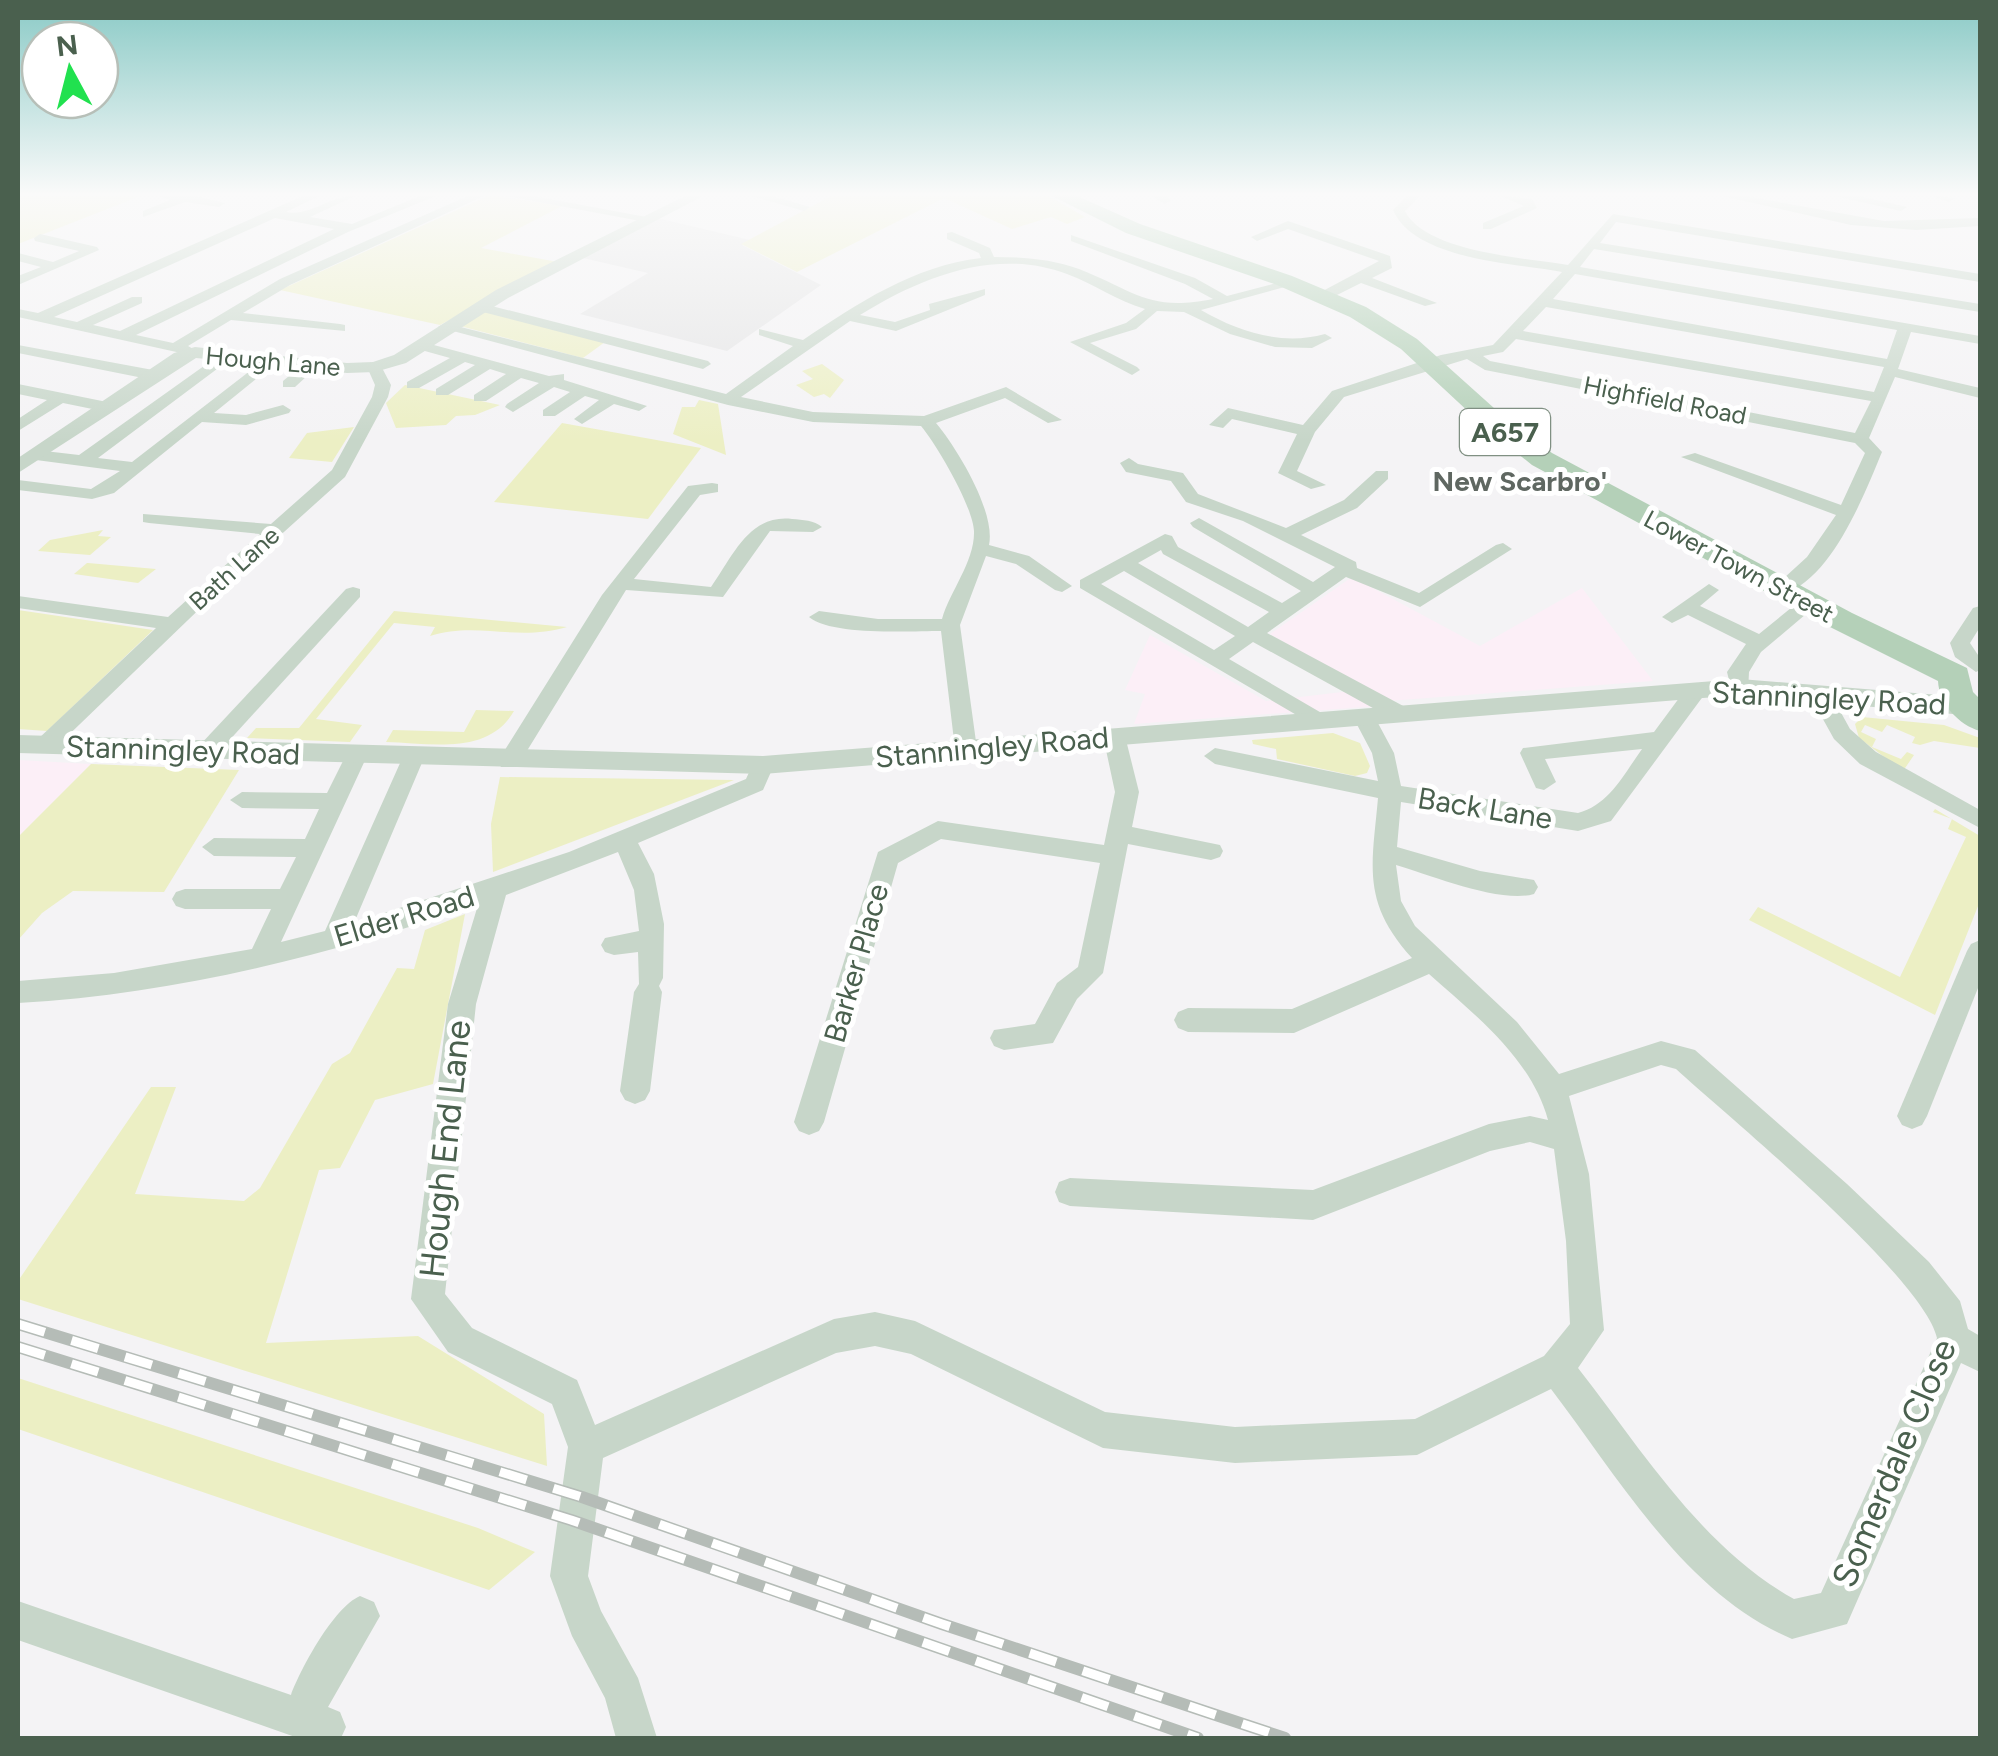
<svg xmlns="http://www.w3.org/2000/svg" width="1998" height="1756" font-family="Figtree,sans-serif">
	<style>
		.commercial { fill: #fceff7 }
		.education { fill: #e5e5e6 }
		.green { fill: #ecefc4 }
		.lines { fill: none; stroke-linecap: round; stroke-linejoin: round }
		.minor { fill: #c7d6c9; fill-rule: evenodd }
		.tertiary { fill: #c7d6c9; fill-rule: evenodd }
		.primary { fill: #b4d0b8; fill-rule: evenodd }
		.rail-casing { stroke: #b5bcb7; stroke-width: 12 }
		.rail { stroke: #fff; stroke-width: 9; stroke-dasharray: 28; stroke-linecap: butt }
		.labels { text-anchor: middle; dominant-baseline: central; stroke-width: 10; stroke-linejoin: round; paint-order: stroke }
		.far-street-label { font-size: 25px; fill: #4a604e; stroke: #fff }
		.shield { fill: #fff; stroke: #809083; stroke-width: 2.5 }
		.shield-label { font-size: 28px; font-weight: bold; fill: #4a604e }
		.far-neighbourhood-label { font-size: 28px; font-weight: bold; fill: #5f6761; stroke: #fff }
		.street-label { font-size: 30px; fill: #4a604e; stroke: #fff }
		.near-street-label { font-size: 35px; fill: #4a604e; stroke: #fff }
	</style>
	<rect width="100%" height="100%" fill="#f4f3f5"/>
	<g class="commercial">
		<path d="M1352,577L1480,646L1582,588L1653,681L1388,701L1270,634Z"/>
		<path d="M1150,635L1266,701L1351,691L1379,706L1134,724L1145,694L1125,690Z"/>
		<path d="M18,760L91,764L18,837Z"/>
	</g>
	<path class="education" d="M657,218L750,240L742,245L821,285L727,351L580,314L648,273L583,258Z"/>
	<g class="green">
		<path d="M18,195H143L18,244Z"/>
		<path d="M490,195L562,206L481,248L558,262L440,325L280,290Z"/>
		<path d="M833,195H1047L1085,217L1067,224L1051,217L1012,229L944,198L797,272L741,244Z"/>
		<path d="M482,311L605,342L583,358L456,325Z"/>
		<path d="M822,364L844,380L830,398L824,394L814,397L796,385L813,379L802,371Z"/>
		<path d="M405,385L500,405L475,415L456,416L446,425L396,428L386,403Z"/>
		<path d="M699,400L718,404L726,455L673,434L682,407H695Z"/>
		<path d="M562,423L701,448L648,519L494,502Z"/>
		<path d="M354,427L332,462L289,458L307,433Z"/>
		<path d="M103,530L98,536L111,537L90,555L38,551L50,540Z"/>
		<path d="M87,563H88L156,569L138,583L74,574Z"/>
		<path d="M18,610L153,630L47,731L18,729Z"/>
		<path d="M394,611L567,627C516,642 477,621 430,636L435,627L394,623L316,719L362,725L350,742L247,738L256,728H299Z"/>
		<path d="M476,710L514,711C488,756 430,743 386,742L393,730L464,732Z"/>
		<path d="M1862,717L1944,725L1980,738V748L1934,741L1920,745L1912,743L1915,737L1887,725L1882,732L1865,725L1861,732L1876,739L1872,747L1901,759L1907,752L1914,755L1903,771L1859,738L1855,724Z"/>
		<path d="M1333,733L1360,743L1370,766L1367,773L1355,776L1277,759L1276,749L1253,744L1252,740Z"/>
		<path d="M91,764L239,770L164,892L73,891L42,913L18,940V837Z"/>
		<path d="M500,777L734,780L493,872L491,824Z"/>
		<path d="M1935,809L1980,836V901L1935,1015L1749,920L1758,907L1900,977L1966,837L1948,829L1952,819L1933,812Z"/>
		<path d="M465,914L433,1084L375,1100L340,1168L319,1170L266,1343L418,1336L544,1414L547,1466L18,1299V1281L151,1087H176L135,1194L244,1201L260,1188L332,1064L350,1053L397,968L414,969L425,930Z"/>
		<path d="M18,1378L478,1528L535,1552L489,1590L18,1429Z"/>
	</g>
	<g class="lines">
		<g class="minor">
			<path d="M156,195H191L225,203L219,207L185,202L143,217V211L170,200Z"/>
			<path d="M305,195H321L286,212C309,217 332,195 357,195L310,217L352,224L422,195H438L348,232L136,335L173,343L280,279L470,195H486L290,285L243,313L340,324L345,325V331L231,320L188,346L197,351L190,355L18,317V309L38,313ZM275,218L334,229L120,331L93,325L142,303V297H132L77,322L54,317Z"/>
			<path d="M501,195H528L657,219L651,223Z"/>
			<path d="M748,195H769L810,207L804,211Z"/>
			<path d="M1150,195H1165L1171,200L1165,204Z"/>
			<path d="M1408,195H1421L1405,211C1425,252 1526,258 1568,265L1613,214L1980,274V282L1616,222L1600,243L1980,304V312L1594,249L1580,267L1980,336V344L1911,332L1898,369L1980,388V398L1895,377L1869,438L1882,452C1864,495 1832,579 1783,594L1773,588L1807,557L1836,515L1681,457L1695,453L1841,505L1865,453L1855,443L1485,370L1467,359L1344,397L1315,432L1297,471L1326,485L1311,489L1278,473L1297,434L1232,419L1223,428L1209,425L1228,408L1303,425L1332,391L1441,355L1493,345L1562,272C1514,263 1415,260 1393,210ZM1575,274L1897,330L1887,359L1553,299ZM1546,307L1884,367L1874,392L1523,331ZM1516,339L1871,401L1855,433L1490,361L1483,356L1503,352Z"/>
			<path d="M1498,195L1532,199L1537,208L1491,229H1483V223L1524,206Z"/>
			<path d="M1718,195H1739L1884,221L1980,218V226L1916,230L1851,225Z"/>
			<path d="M1830,195H1855L1907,207L1901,211Z"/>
			<path d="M1929,195L1955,198L1949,202Z"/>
			<path d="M1288,221L1390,256L1392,268L1372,278L1437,303L1425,306L1361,283L1329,299H1319V293L1379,261L1288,229L1257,241L1251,237Z"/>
			<path d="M952,232L990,248L994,257C1022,257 1052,259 1079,269C1135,291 1148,312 1213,299L1185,284L1071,241V235L1195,278L1227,296L1292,279V285L1201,310C1239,332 1282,346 1325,334L1332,338L1312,348L1275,347L1230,334L1184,312L1157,311L1136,329L1090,343L1137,367L1140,370L1132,375L1070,342L1126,323L1145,309C1117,301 1094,284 1067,274C995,247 921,277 860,315L895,322L930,310L929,304L985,289V295L896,331L850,321L741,397L813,412L924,416L1006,387L1062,420L1048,423L1005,398L936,423C957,448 996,512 989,545L1029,556L1072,586L1062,592L1055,590L1016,564L986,556L960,625L977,749L966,757L955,749L941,631C910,631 832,636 809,617L819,611L878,619H942C950,591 975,561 974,531C973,507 937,445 921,426L813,422L728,405L438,327L445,323L726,394L793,346L759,335V329L803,340C858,303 914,266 981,258L979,253L947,239V233Z"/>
			<path d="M40,234L97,247L99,250L18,285V276L41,267L18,261V253L53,262L79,251L35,241L34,238Z"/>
			<path d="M480,303L708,361L711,364L703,369L475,310L473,307Z"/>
			<path d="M419,341L549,376L564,374V380L647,406L639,411L614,404L582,424L574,419L599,400L585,396L555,416H543V410L570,392L554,387L513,412L505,407L507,404L539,383L521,378L486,401H474V395L506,374L490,369L448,395H436V389L475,365L465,362L419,388H407V382L450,358L414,348L412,345Z"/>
			<path d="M18,345L153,370L161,375L153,380L18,353Z"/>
			<path d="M225,351L237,354L98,458L132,462L272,354L280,359L277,362L214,413L246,415L283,405L291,410L289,413L246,425L202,422L114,493L92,499L18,490V480L91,489L120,471L36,460L28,455L36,450L79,455Z"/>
			<path d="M307,361L320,364L295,387H283V381Z"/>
			<path d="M375,362L380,364L391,385L388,397L345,477L215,594L53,750H37L34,745L37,740L156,628L18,608V596L168,617L260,534L149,523L143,522V514L271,524L332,470L372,397L375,385L367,367Z"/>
			<path d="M18,384L107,402L115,407L107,412L63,403L18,431V419L47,400L18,394Z"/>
			<path d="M1129,458L1138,464L1183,473L1198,494L1286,528L1344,500L1376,471H1388V479L1357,508L1301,535L1356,562L1357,568L1419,593L1496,545L1503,543L1512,549L1420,607L1346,577L1267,633L1407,708L1410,713L1407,718H1391L1253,642L1229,659L1325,715L1328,720L1325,725L1317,727L1080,588V580L1165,534L1172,536L1178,547L1282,603L1301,591L1193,527L1190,523L1199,518L1313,582L1335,567L1243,521L1186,502L1171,481L1126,472L1120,463ZM1161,550L1163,554L1269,612L1248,627L1138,563ZM1124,571L1235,636L1214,650L1101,584Z"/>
			<path d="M712,483L718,484V492L700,495L634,579L711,587C733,556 749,514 792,519C803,520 814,520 822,527L813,532L770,531L723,597L626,590L517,767H501L498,761L602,595L688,486Z"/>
			<path d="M1709,584L1719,590L1700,606L1759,634L1802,599H1816L1819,603L1761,652L1749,672L1748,692H1732L1727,672L1746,644L1688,615L1672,623L1662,617Z"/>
			<path d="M353,587L360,589V597L215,756H199L196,751L199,746L346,589Z"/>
			<path d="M1980,606V627L1970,643L1980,658V670L1976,672L1955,657L1950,643L1973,608Z"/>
			<path d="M1696,684L1707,691L1611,821L1578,831L1401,802L1397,847L1480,871L1534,880L1538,887L1534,894C1501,904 1430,875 1396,865L1401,901L1415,926L1517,1022L1559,1074L1661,1041L1695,1050L1847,1184L1929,1262L1960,1301L1968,1329L1980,1336V1372L1961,1363L1847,1624L1792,1639C1685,1594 1619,1478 1551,1389L1417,1455L1235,1463L1103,1448L911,1354L875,1346L836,1353L603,1458L588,1576L601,1611L638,1678L657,1738H616L605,1698L572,1636L550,1576L568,1447L552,1404L448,1352L411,1299L448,1004L478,905C327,955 177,994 18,1003V981L114,973L252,949L271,909H185L176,906L172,899L176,892L185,889H280L296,857L214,856L202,847L214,838L305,839L319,809L242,808L230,800L242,792L327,793L348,751H364L367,756L281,942L325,931L405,752H421L424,758L354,923L569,852L746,779L755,759H771L774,765L763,790L638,843L654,874L664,924L663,978L659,986L662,992L650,1091L645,1100L635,1104L625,1100L620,1091L634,992L639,984L638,952L614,955L605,952L601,945L605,938L639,931L634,890L618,852L506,895L476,1004L445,1294L472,1328L577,1380L595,1425L834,1319L875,1312L915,1321L1105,1412L1235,1427L1415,1419L1544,1356L1570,1324L1566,1241L1554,1149L1530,1142L1490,1151L1313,1220L1070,1206L1059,1202L1055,1192L1059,1182L1070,1178L1313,1190L1489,1124L1530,1116L1548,1120C1531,1058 1475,1015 1429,974L1294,1033L1188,1032L1178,1028L1174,1020L1178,1012L1188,1008L1292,1009L1412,958C1361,902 1372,866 1378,798L1215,764L1204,756L1215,748L1378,781L1372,753L1353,717L1364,710L1372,712L1394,753L1401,786L1578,813C1609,805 1624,774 1642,749L1545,759L1556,782L1544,790L1536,788L1520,753L1523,748L1654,732L1688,686ZM1661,1065L1676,1069C1731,1119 1923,1277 1937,1338L1821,1593L1794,1599C1702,1548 1642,1450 1578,1368L1604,1330L1589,1174L1569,1096Z"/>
			<path d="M1820,687L1828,689L1850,729L1876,752L1980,810V828L1860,764L1834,739L1809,694Z"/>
			<path d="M1114,729L1125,736L1139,792L1132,827L1220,845L1223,851L1220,857L1211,860L1128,844L1103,973L1077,999L1053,1043L1004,1050L994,1046L990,1038L994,1030L1035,1024L1057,983L1078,967L1100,863L941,839L898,863L824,1122L819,1131L809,1135L799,1131L794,1122L878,852L938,821L1104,845L1115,792L1103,736Z"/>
			<path d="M1980,940V983L1927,1116L1922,1125L1912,1129L1902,1125L1897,1116L1967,951L1971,944Z"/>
			<path d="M360,1596L374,1602L380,1616L328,1707L340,1712L346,1727L341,1738H298L18,1640V1601L291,1695C301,1668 334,1607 360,1596Z"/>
		</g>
		<g class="tertiary">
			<path d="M687,195H705L508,298L406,363L375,372L347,373L196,358L18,473V458L174,353L195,347L347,363L373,362L394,355L496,290Z"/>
			<path d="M1740,679L1964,697L1977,706L1964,715L1740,695L763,774L18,753V735L763,756Z"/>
		</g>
		<path class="primary" d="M1050,195H1075L1140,224L1292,276L1366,307L1417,339L1504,417L1552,453L1852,613L1967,668L1973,692L1980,699V731C1959,725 1939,704 1938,681L1830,627L1532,465L1486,428L1401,349L1350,317L1277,285L1126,233Z"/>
		<defs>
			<g id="rail">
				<path d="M18,1324L582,1497L942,1624L1285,1738"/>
				<path d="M18,1347L571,1520L1198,1738"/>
			</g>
		</defs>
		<use href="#rail" class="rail-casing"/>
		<use href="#rail" class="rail"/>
	</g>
	<linearGradient id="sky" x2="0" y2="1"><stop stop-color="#8acac6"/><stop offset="0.44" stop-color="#fafafa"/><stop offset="1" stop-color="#fafafa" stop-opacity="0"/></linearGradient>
	<rect width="1998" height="441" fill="url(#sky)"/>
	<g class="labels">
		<g class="far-street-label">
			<text transform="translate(273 361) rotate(5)">Hough Lane</text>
			<text transform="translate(1665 400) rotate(11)">Highfield Road</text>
			<text transform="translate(1739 566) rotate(28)">Lower Town Street</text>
			<text transform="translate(234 568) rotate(-42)">Bath Lane</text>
		</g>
		<rect class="shield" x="1460" y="409" width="90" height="46" rx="8"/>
		<g class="shield-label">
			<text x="1505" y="432">A657</text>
		</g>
		<g class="far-neighbourhood-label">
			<text x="1520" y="481">New Scarbro'</text>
		</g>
		<g class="street-label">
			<text transform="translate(1829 698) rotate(3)">Stanningley Road</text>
			<text transform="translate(992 747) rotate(-5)">Stanningley Road</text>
			<text transform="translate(183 750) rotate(2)">Stanningley Road</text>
			<text transform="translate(1485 808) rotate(9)">Back Lane</text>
			<text transform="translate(404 916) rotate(-17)">Elder Road</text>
			<text transform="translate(856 963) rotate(-74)">Barker Place</text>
		</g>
		<g class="near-street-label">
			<text transform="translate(445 1149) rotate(-84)">Hough End Lane</text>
			<text transform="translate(1894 1463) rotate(-67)">Somerdale Close</text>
		</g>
	</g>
	<rect width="1998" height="1756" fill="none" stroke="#4a604e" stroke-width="40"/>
	<g transform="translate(70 70) rotate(353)"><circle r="48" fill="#ffffff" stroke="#b7bfb8" stroke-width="2.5"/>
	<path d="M0-8L18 38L0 25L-18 38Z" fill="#21e14f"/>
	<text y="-15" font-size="28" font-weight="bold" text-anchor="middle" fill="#4a604e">N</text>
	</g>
</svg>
